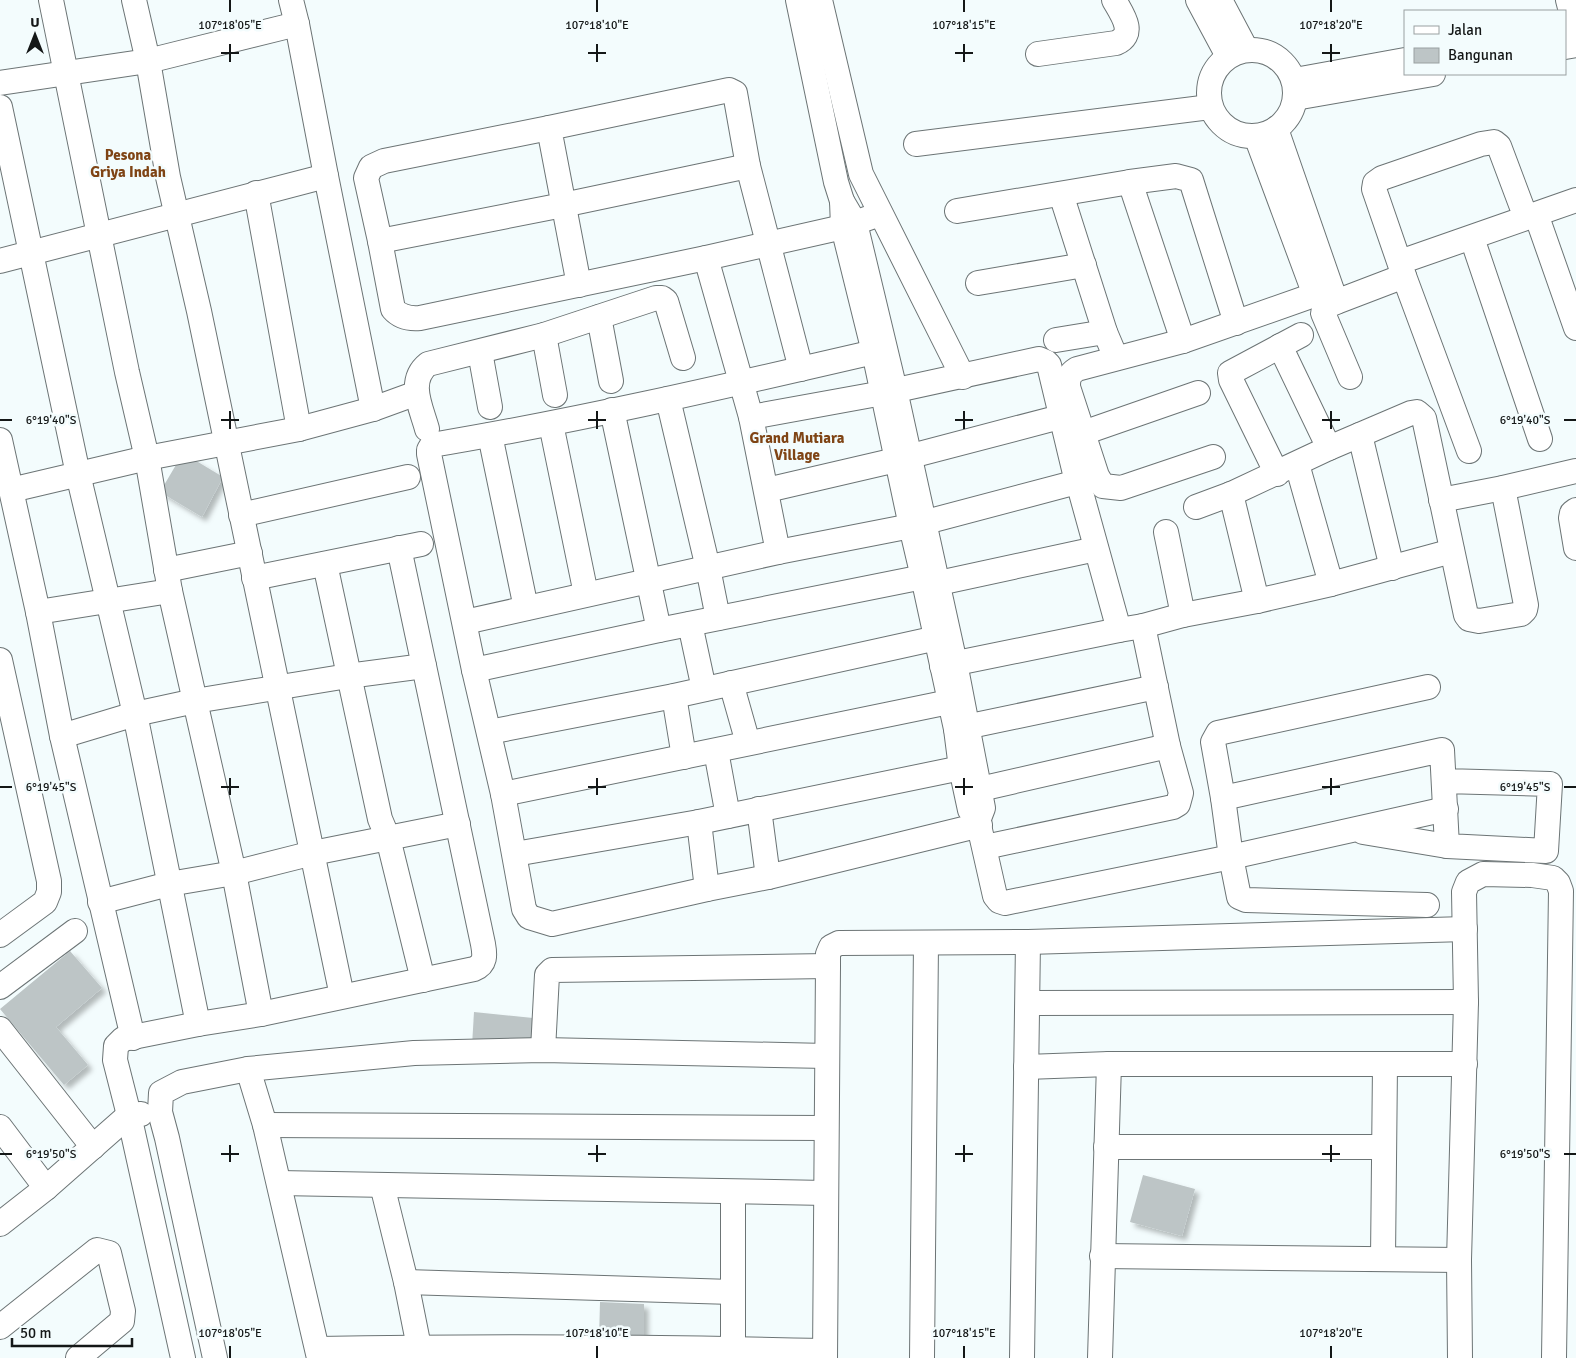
<svg xmlns="http://www.w3.org/2000/svg" width="1576" height="1358" font-family="Signika,sans-serif">
	<style>
		.building { fill: #bdc5c6; filter: url(#shadow) }
		.lines { fill: none; stroke-linecap: round; stroke-linejoin: round }
		.minor-casing { stroke: #6c7475; stroke-width: 26 }
		.minor { stroke: #fff; stroke-width: 24 }
		.ticks { fill: none; stroke: #141717; stroke-width: 2 }
		.labels { text-anchor: middle; dominant-baseline: central; stroke-width: 5; stroke-linejoin: round; paint-order: stroke }
		.neighbourhood-label { font-size: 15px; font-weight: bold; fill: #7f4415; stroke: #f3fcfd }
		.ticks-label { font-size: 12px; text-anchor: middle; fill: #141717; stroke: #f3fcfd; stroke-width: 5; stroke-linejoin: round; paint-order: stroke }
	</style>
	<defs>
		<filter id="shadow"><feDropShadow dx="4.5" dy="4.5" stdDeviation="2.5" flood-color="#0004"/></filter>
	</defs>
	<rect width="100%" height="100%" fill="#f3fcfd"/>
	<g class="building">
		<path d="M183,453L223,477L202,517L160,492Z"/>
		<path d="M70,951L102,988L56,1027L88,1065L64,1085L0,1009Z"/>
		<path d="M474,1012L533,1018L534,1046H472Z"/>
		<path d="M1143,1175L1195,1189L1182,1236L1130,1222Z"/>
		<path d="M600,1302L644,1304V1341L599,1340Z"/>
	</g>
	<g class="lines">
		<defs>
			<g id="minor">
				<path d="M51,0L127,372L147,458L170,591L234,873L261,1014"/>
				<path d="M134,0L148,61L168,177L199,311L342,996"/>
				<path d="M291,0L297,24L326,176L373,409"/>
				<path d="M798,0L836,182L842,201"/>
				<path d="M820,0L861,174L963,377"/>
				<path d="M1198,0L1228,56"/>
				<path d="M1220,0L1246,49"/>
				<path d="M1568,0L1576,31"/>
				<path d="M1565,47L1576,45"/>
				<circle cx="1252" cy="93" r="43"/>
				<path d="M1038,54L1116,43C1137,34 1122,14 1114,0"/>
				<path d="M1295,80L1405,60"/>
				<path d="M0,83L148,61L297,24"/>
				<path d="M1295,98L1433,74"/>
				<path d="M0,107L78,474L135,714L198,1024"/>
				<path d="M549,128L384,161L371,167L366,178L380,241L393,309C400,317 409,319 420,318L706,258L843,227L880,214"/>
				<path d="M1276,129L1336,302L1404,276"/>
				<path d="M1256,136L1315,295"/>
				<path d="M916,144L1210,107"/>
				<path d="M1130,182L1183,341"/>
				<path d="M256,193L299,429"/>
				<path d="M1061,194L1105,332L1116,358"/>
				<path d="M1576,200L1536,214L1576,328"/>
				<path d="M842,201L855,223L895,390L955,663L983,808L978,821L970,810L961,768L956,729L923,577L911,526L874,352L843,227Z"/>
				<path d="M957,211L1130,182L1176,176L1191,180L1236,323"/>
				<path d="M1472,238L1540,439"/>
				<path d="M380,241L563,205L748,166"/>
				<path d="M706,258L751,417L778,552"/>
				<path d="M0,261L326,176"/>
				<path d="M1400,262L1526,218L1499,146L1494,142L1481,144L1382,178L1375,183L1374,189L1404,276L1469,451"/>
				<path d="M978,283L1084,265"/>
				<path d="M579,285L549,128L729,90L735,93L748,166L801,369"/>
				<path d="M1336,302L1325,307L1323,313L1350,377"/>
				<path d="M599,317L611,381"/>
				<path d="M544,335L555,395"/>
				<path d="M1056,340L1105,332"/>
				<path d="M1280,346L1329,448"/>
				<path d="M480,352L490,407"/>
				<path d="M874,352C727,386 581,420 432,445L429,450V454L474,670L503,794L524,909L529,917L552,924L707,889L768,877L980,825"/>
				<path d="M668,399L708,568L718,618"/>
				<path d="M612,410L659,630"/>
				<path d="M751,417L883,393L1039,359L1046,362L1049,365L1077,482L1080,489L1119,630"/>
				<path d="M551,424L586,594"/>
				<path d="M427,429C421,407 407,381 428,364L544,335L656,298H662L666,301L683,358"/>
				<path d="M1083,433L1198,393"/>
				<path d="M490,435L526,608"/>
				<path d="M1360,435L1392,568"/>
				<path d="M0,440L38,612L62,736L133,1038"/>
				<path d="M1213,457L1121,488L1103,486L1097,476L1068,387C1068,378 1069,374 1077,369L1183,341L1331,289"/>
				<path d="M1297,464L1331,584"/>
				<path d="M1277,474L1231,380L1230,373L1301,335"/>
				<path d="M11,490L147,458L299,429L373,409L417,393"/>
				<path d="M767,490L896,460L1060,417"/>
				<path d="M1231,494L1257,601"/>
				<path d="M1441,500L1503,488L1576,471"/>
				<path d="M1196,507L1231,494L1329,448L1411,413L1417,412L1424,418L1466,615L1469,619L1479,621L1521,614L1525,610L1526,605L1503,488"/>
				<path d="M1576,510L1572,513L1571,518L1576,548"/>
				<path d="M241,515L408,477"/>
				<path d="M1166,532L1183,615"/>
				<path d="M325,564L380,819L388,838L423,980"/>
				<path d="M166,570L250,553"/>
				<path d="M254,578L421,544"/>
				<path d="M925,586L1096,549"/>
				<path d="M38,612L170,591"/>
				<path d="M465,622L778,552L911,526L1077,482"/>
				<path d="M690,624L704,689"/>
				<path d="M0,660L49,881V892L45,902L0,935"/>
				<path d="M942,666L1119,630L1143,626L1183,615L1257,601L1331,584L1452,551"/>
				<path d="M474,670L659,630L923,577"/>
				<path d="M731,683L748,743"/>
				<path d="M674,696L684,757"/>
				<path d="M956,729L1156,687"/>
				<path d="M489,732L674,696L937,638"/>
				<path d="M62,736L135,714L195,701L348,676L424,666"/>
				<path d="M716,751L728,816"/>
				<path d="M967,792L1168,746"/>
				<path d="M503,794L949,702"/>
				<path d="M1223,798L1442,750L1447,846L1546,851L1550,784L1444,781"/>
				<path d="M759,809L768,877"/>
				<path d="M978,821L995,896L999,901L1005,903L1231,857L1223,798L1213,742L1218,733L1428,687"/>
				<path d="M699,822L707,889"/>
				<path d="M1363,832L1447,846"/>
				<path d="M985,847L1173,807L1178,804L1181,793L1168,746L1143,626"/>
				<path d="M515,854L699,822L961,768"/>
				<path d="M100,902L169,884L234,873L313,853L458,824"/>
				<path d="M1427,905L1246,900L1239,897L1231,857L1446,809"/>
				<path d="M0,987L75,931"/>
				<path d="M1028,1003L1466,1002"/>
				<path d="M0,1029L93,1147"/>
				<path d="M543,1050L547,975L552,970L828,966"/>
				<path d="M1026,1067L1109,1064H1465"/>
				<path d="M248,1069L265,1125L319,1358"/>
				<path d="M265,1125L826,1128"/>
				<path d="M0,1127L46,1188"/>
				<path d="M1106,1147H1384"/>
				<path d="M279,1183L826,1193"/>
				<path d="M382,1185L406,1282L419,1347"/>
				<path d="M733,1192V1349"/>
				<path d="M0,1224L46,1188L129,1115L141,1114"/>
				<path d="M1102,1256L1459,1260"/>
				<path d="M1383,1258L1385,1065"/>
				<path d="M406,1282L732,1292"/>
				<path d="M0,1327L97,1250L109,1253L123,1311L122,1321L78,1358"/>
				<path d="M318,1349C487,1346 656,1347 825,1351"/>
				<path d="M183,1358L129,1115L115,1060L116,1046L123,1039L198,1024L261,1014L474,969C486,964 485,955 483,944L399,548"/>
				<path d="M215,1358L167,1138L160,1112L161,1093L182,1082L248,1069L414,1053L543,1050L827,1056"/>
				<path d="M825,1358L828,966V954L831,947L839,943L1028,942L1465,929"/>
				<path d="M922,1358L926,943"/>
				<path d="M1022,1358L1028,942"/>
				<path d="M1100,1358L1109,1064"/>
				<path d="M1460,1358L1459,1260L1466,1002L1464,892L1468,882L1483,874L1532,875L1553,878L1558,883L1561,891L1554,1358"/>
			</g>
		</defs>
		<use href="#minor" class="minor-casing"/>
		<use href="#minor" class="minor"/>
	</g>
	<path class="ticks" d="M230,0V12M597,0V12M964,0V12M1331,0V12M230,44V62M597,44V62M964,44V62M1331,44V62M221,53H239M588,53H606M955,53H973M1322,53H1340M230,411V429M597,411V429M964,411V429M1331,411V429M0,420H12M221,420H239M588,420H606M955,420H973M1322,420H1340M1564,420H1576M230,778V795M597,778V795M964,778V795M1331,778V795M0,787H12M221,787H239M588,787H606M955,787H973M1322,787H1340M1564,787H1576M230,1145V1162M597,1145V1162M964,1145V1162M1331,1145V1162M0,1154H12M221,1154H239M588,1154H606M955,1154H973M1322,1154H1340M1564,1154H1576M230,1346V1358M597,1346V1358M964,1346V1358M1331,1346V1358"/>
	<g class="labels">
		<g class="neighbourhood-label">
			<text x="128" y="155">Pesona<tspan x="128" dy="17">Griya Indah</tspan></text>
			<text x="797" y="438">Grand Mutiara<tspan x="797" dy="17">Village</tspan></text>
		</g>
	</g>
	<g class="ticks-label">
		<text x="230" y="29">107°18'05"E</text>
		<text x="597" y="29">107°18'10"E</text>
		<text x="964" y="29">107°18'15"E</text>
		<text x="1331" y="29">107°18'20"E</text>
		<text x="51" y="424">6°19'40"S</text>
		<text x="1525" y="424">6°19'40"S</text>
		<text x="51" y="791">6°19'45"S</text>
		<text x="1525" y="791">6°19'45"S</text>
		<text x="51" y="1158">6°19'50"S</text>
		<text x="1525" y="1158">6°19'50"S</text>
		<text x="230" y="1337">107°18'05"E</text>
		<text x="597" y="1337">107°18'10"E</text>
		<text x="964" y="1337">107°18'15"E</text>
		<text x="1331" y="1337">107°18'20"E</text>
	</g>
	<rect x="1404" y="10" width="162" height="65" fill="#f3fcfd" stroke="#9aa0a1"/>
	<rect x="1414" y="26" width="25" height="8" fill="#ffffff" stroke="#9aa0a1"/>
	<text x="1448" y="35" font-size="15" fill="#141717">Jalan</text>
	<rect x="1414" y="48" width="25" height="15" fill="#bdc5c6" stroke="#9aa0a1"/>
	<text x="1448" y="60" font-size="15" fill="#141717">Bangunan</text>
	<g transform="translate(35 35)" stroke="#f3fcfd" stroke-width="4" paint-order="stroke">
	<path d="M0-4L9 19L0 12L-9 19Z" fill="#141717"/>
	<text y="-8" font-size="14" font-weight="bold" text-anchor="middle" fill="#141717">U</text>
	</g>
	<path d="M12 1338v8h120v-8" fill="none" stroke="#141717" stroke-width="2.5"/>
	<text x="20" y="1338" font-size="15" fill="#141717" stroke="#f3fcfd" stroke-width="4" paint-order="stroke">50 m</text>
</svg>
